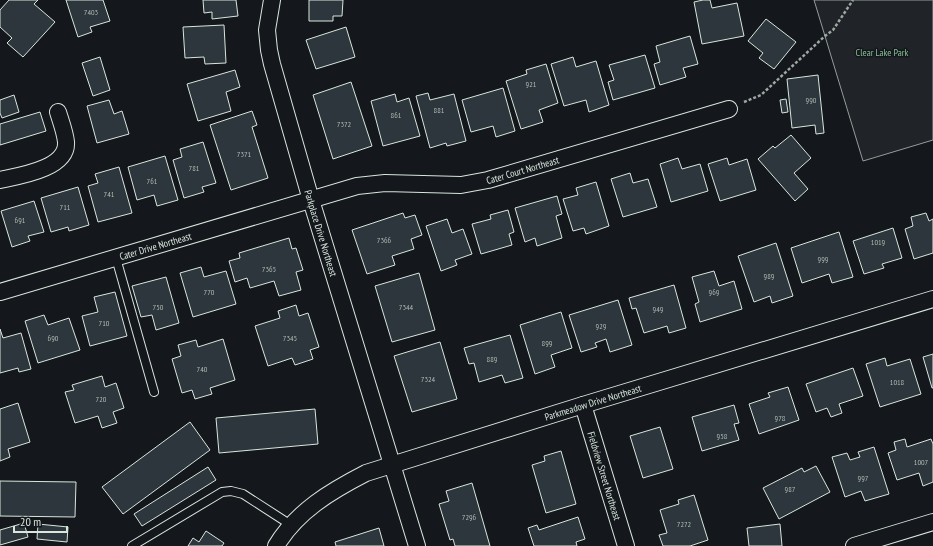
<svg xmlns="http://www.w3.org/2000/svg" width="933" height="546" font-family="'PT Sans Narrow',sans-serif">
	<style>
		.green { fill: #202428; stroke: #939e99 }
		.building { fill: #2c363c; stroke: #d8e6dc }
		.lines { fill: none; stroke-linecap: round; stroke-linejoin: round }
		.lane-casing { stroke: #d8e6dc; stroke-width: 10 }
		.street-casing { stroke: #d8e6dc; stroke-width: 18 }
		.path { stroke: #9da8a2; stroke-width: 2.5; stroke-dasharray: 3 2; stroke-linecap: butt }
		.lane { stroke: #14181c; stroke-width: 8 }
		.street { stroke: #14181c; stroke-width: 16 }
		.labels { text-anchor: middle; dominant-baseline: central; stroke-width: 3; stroke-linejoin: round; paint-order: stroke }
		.number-label { font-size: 8px; fill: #adbab4 }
		.park-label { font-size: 10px; fill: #8ac095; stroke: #14181c }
		.street-label { font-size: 10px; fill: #d8e6dc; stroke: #14181c }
	</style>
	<rect width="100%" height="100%" fill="#14181c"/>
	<path class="green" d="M814,0H933V140L863,161Z"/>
	<g class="building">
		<path d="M9,0H38L34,4L55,22L23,57L7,43L12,38L0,27V10Z"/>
		<path d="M66,0H103L110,21L90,27L92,32L78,37Z"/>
		<path d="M203,0H236L238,16L212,19V12L204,13Z"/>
		<path d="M309,0H343L342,16H333V21H309Z"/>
		<path d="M703,0H710L712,8L737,3L744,36L702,44L694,2Z"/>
		<path d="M766,19L796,42L774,69L759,58L763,53L748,41Z"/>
		<path d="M224,25L226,63L205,64L204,57L185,58L183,27Z"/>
		<path d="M346,27L355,57L316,69L306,40Z"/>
		<path d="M690,36L698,64L683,68L686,77L660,85L654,64L660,62L656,46Z"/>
		<path d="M645,55L655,88L613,100L608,82L614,80L609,65Z"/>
		<path d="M100,57L110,90L93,96L82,63Z"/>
		<path d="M573,57L576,67L596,61L609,105L589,112L586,100L564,106L551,64Z"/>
		<path d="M546,64L558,103L539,110L543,122L521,129L506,81L527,74L526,70Z"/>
		<path d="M235,70L240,87L226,92L231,111L198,121L187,84Z"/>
		<path d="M818,75L824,133L816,134L815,125L792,128L787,79Z"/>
		<path d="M351,82L372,146L333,159L313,95Z"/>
		<path d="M503,88L515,131L496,137L493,126L471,132L462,100Z"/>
		<path d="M428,93L430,100L454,94L466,141L447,146L446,143L430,148L416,96Z"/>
		<path d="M395,94L397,102L409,98L420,136L383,146L371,101Z"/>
		<path d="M14,95L19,112L2,118L0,113V100Z"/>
		<path d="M786,99L788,112L782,113L780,100Z"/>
		<path d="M109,100L114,114L122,111L129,134L97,143L87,106Z"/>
		<path d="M252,111L257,125L252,127L268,178L231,190L210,125Z"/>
		<path d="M40,112L46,131L0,145V124Z"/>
		<path d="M791,135L811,158L794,173L808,189L795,201L758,159L773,146L775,148Z"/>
		<path d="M203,142L216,183L202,187L204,192L184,198L173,160L182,157L180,149Z"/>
		<path d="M165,156L178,200L157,206L154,195L137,200L128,167Z"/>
		<path d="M678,158L682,169L700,164L708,191L671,202L660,164Z"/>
		<path d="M727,158L729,165L747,159L756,190L720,201L708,164Z"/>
		<path d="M119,167L132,213L98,222L88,186L98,183L95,174Z"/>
		<path d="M630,173L633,183L648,179L657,207L623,217L611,179Z"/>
		<path d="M596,182L609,226L586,234L584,228L573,231L563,199L578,195L576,188Z"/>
		<path d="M78,187L89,225L69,231L68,227L51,232L41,198Z"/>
		<path d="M557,196L562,214L556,216L562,238L537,246L535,238L525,242L515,208Z"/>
		<path d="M34,201L44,232L28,236L30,241L12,247L1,211Z"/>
		<path d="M508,210L514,232L509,234L512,245L481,254L472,224L491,219L490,215Z"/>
		<path d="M403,213L405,218L415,215L422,235L411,239L414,249L392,256L395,265L367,274L352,230Z"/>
		<path d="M926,213L929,221L933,219V253L914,259L905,229L913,226L911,217Z"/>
		<path d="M447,219L452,233L463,229L472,254L455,260L457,265L441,271L426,226Z"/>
		<path d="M893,228L902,258L882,264L884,268L864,274L853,241Z"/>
		<path d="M839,232L853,277L832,283L829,274L802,283L791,248Z"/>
		<path d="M289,238L292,249L296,248L303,270L296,272L301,290L279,296L274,281L250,288L247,278L235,282L229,261L240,258L239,253Z"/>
		<path d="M776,243L793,296L772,303L770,296L754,302L738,256Z"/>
		<path d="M201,267L204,277L226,271L236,304L193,317L180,273Z"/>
		<path d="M714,271L719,286L734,281L742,309L700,322L695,304L699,302L692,277Z"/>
		<path d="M419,273L435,330L392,342L375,286Z"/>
		<path d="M166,277L179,323L156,330L152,315L141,317L132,286Z"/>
		<path d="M674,285L686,328L669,333L667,326L644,333L636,308L632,309L629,298Z"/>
		<path d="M115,292L127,336L90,346L82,316L98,312L94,297Z"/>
		<path d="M618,300L632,345L610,352L606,339L595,343L597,347L581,352L569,315Z"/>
		<path d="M296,305L299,316L308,313L319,347L310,350L313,359L295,365L292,358L268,366L255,326L280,318L278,311Z"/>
		<path d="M561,312L572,348L551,355L555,367L535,374L520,325Z"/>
		<path d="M44,315L48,325L69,318L80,350L38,363L25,321Z"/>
		<path d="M0,329L3,338L21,333L31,369L19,372L18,368L0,373Z"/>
		<path d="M510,335L523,378L505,383L502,375L479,382L474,363L469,364L464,348Z"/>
		<path d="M223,339L235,380L210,388L212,394L195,399L192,390L182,393L172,359L181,356L178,345L196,340L198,347Z"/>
		<path d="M440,342L457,399L412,412L394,356Z"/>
		<path d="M933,354V388H932L923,357Z"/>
		<path d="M885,358L887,366L910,359L921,394L880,407L866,364Z"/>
		<path d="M853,368L863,396L839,404L842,413L831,417L827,408L816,412L806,384Z"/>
		<path d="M102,376L105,387L116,383L124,408L113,412L117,423L102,428L98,416L75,423L65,392L74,390L72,385Z"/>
		<path d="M788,387L799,420L759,434L749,404L770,397L768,393Z"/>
		<path d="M18,403L30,442L8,449L10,457L0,461V409Z"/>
		<path d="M734,405L739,423L734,424L739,440L702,451L692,417Z"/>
		<path d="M315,409L318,444L219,453L216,418Z"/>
		<path d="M190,422L210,450L123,514L102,487Z"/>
		<path d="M660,427L673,469L643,478L630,436Z"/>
		<path d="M905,439L907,447L931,439L933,444V482L923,486L919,473L897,480L888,453L896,450L894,442Z"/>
		<path d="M874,447L889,494L865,501L861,491L845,497L832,457L847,453L850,460L860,457L858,452Z"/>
		<path d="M561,451L576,504L546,513L532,465L545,461L544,456Z"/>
		<path d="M816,466L830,492L779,519L763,488L802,468L804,472Z"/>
		<path d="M208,467L216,480L142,526L134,514Z"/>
		<path d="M0,481L76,482L75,517L0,516Z"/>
		<path d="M472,483L490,546H455L453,539L450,540L439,504L449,501L446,491Z"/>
		<path d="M694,495L708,540L690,546H663L659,535L667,533L660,510L679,504L678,500Z"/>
		<path d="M578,517L585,539L576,542L577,546H534L528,528L537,525L539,530Z"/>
		<path d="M24,523L28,537L0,545V530Z"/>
		<path d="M38,524L68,527L67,542L37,539Z"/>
		<path d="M780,524L782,546H749L747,528Z"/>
		<path d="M379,528L384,546H336L335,542Z"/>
		<path d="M206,531L224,543L222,546H188L193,538L199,542Z"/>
	</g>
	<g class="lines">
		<defs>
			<g id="lane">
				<path d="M116,258L154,392"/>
				<path d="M132,546L222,492L231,491L243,494L291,525"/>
			</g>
			<g id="street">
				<path id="s1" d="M272,0L267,30L269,50L272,64L311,200L417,546"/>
				<path d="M0,180C18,176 68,169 66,142C65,132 61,122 58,112"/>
				<path id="s2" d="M0,292L357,186L385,183L461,185L488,180L729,109"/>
				<path id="s3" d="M583,405L626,546"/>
				<path id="s4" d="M276,546C297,511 331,491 366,473L583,405L933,299"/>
				<path d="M854,546L933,522"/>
			</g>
		</defs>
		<use href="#lane" class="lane-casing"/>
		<use href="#street" class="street-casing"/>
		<path class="path" d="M744,102L761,95L825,36L833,30L853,0"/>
		<use href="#lane" class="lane"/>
		<use href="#street" class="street"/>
	</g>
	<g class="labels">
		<g class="number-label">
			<text x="91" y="12">7403</text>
			<text x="531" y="84">921</text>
			<text x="811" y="100">990</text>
			<text x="439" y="110">881</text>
			<text x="396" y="115">861</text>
			<text x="344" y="124">7372</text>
			<text x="244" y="154">7371</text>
			<text x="194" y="168">781</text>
			<text x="152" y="181">761</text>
			<text x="109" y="194">741</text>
			<text x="65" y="207">711</text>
			<text x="20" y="220">691</text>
			<text x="384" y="240">7366</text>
			<text x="878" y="242">1019</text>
			<text x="823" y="259">999</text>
			<text x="269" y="269">7365</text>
			<text x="769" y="276">989</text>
			<text x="209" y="292">770</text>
			<text x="714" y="292">969</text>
			<text x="158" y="307">750</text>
			<text x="406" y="307">7344</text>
			<text x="658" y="309">949</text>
			<text x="104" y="323">710</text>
			<text x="601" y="326">929</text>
			<text x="53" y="338">690</text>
			<text x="290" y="338">7345</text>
			<text x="547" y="343">899</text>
			<text x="492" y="359">889</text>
			<text x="202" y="369">740</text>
			<text x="428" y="379">7324</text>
			<text x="897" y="382">1018</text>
			<text x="101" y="399">720</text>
			<text x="780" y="418">978</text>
			<text x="722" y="436">958</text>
			<text x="921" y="462">1007</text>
			<text x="863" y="478">997</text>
			<text x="790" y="489">987</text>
			<text x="469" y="517">7296</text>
			<text x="684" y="524">7272</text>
		</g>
		<g class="park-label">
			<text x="882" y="52">Clear Lake Park</text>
		</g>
		<g class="street-label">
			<text stroke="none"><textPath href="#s2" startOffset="540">Cater Court Northeast</textPath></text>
			<text stroke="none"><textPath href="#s1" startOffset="241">Parkplace Drive Northeast</textPath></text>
			<text stroke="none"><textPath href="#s2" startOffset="162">Cater Drive Northeast</textPath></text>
			<text stroke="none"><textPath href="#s4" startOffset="355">Parkmeadow Drive Northeast</textPath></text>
			<text stroke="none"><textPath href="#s3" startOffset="74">Fieldview Street Northeast</textPath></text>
		</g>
	</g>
	<path d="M14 526v6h53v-6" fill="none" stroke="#d8e6dc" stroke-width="2"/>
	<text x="20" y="526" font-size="12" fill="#d8e6dc" stroke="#14181c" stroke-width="3" paint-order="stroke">20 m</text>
</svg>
